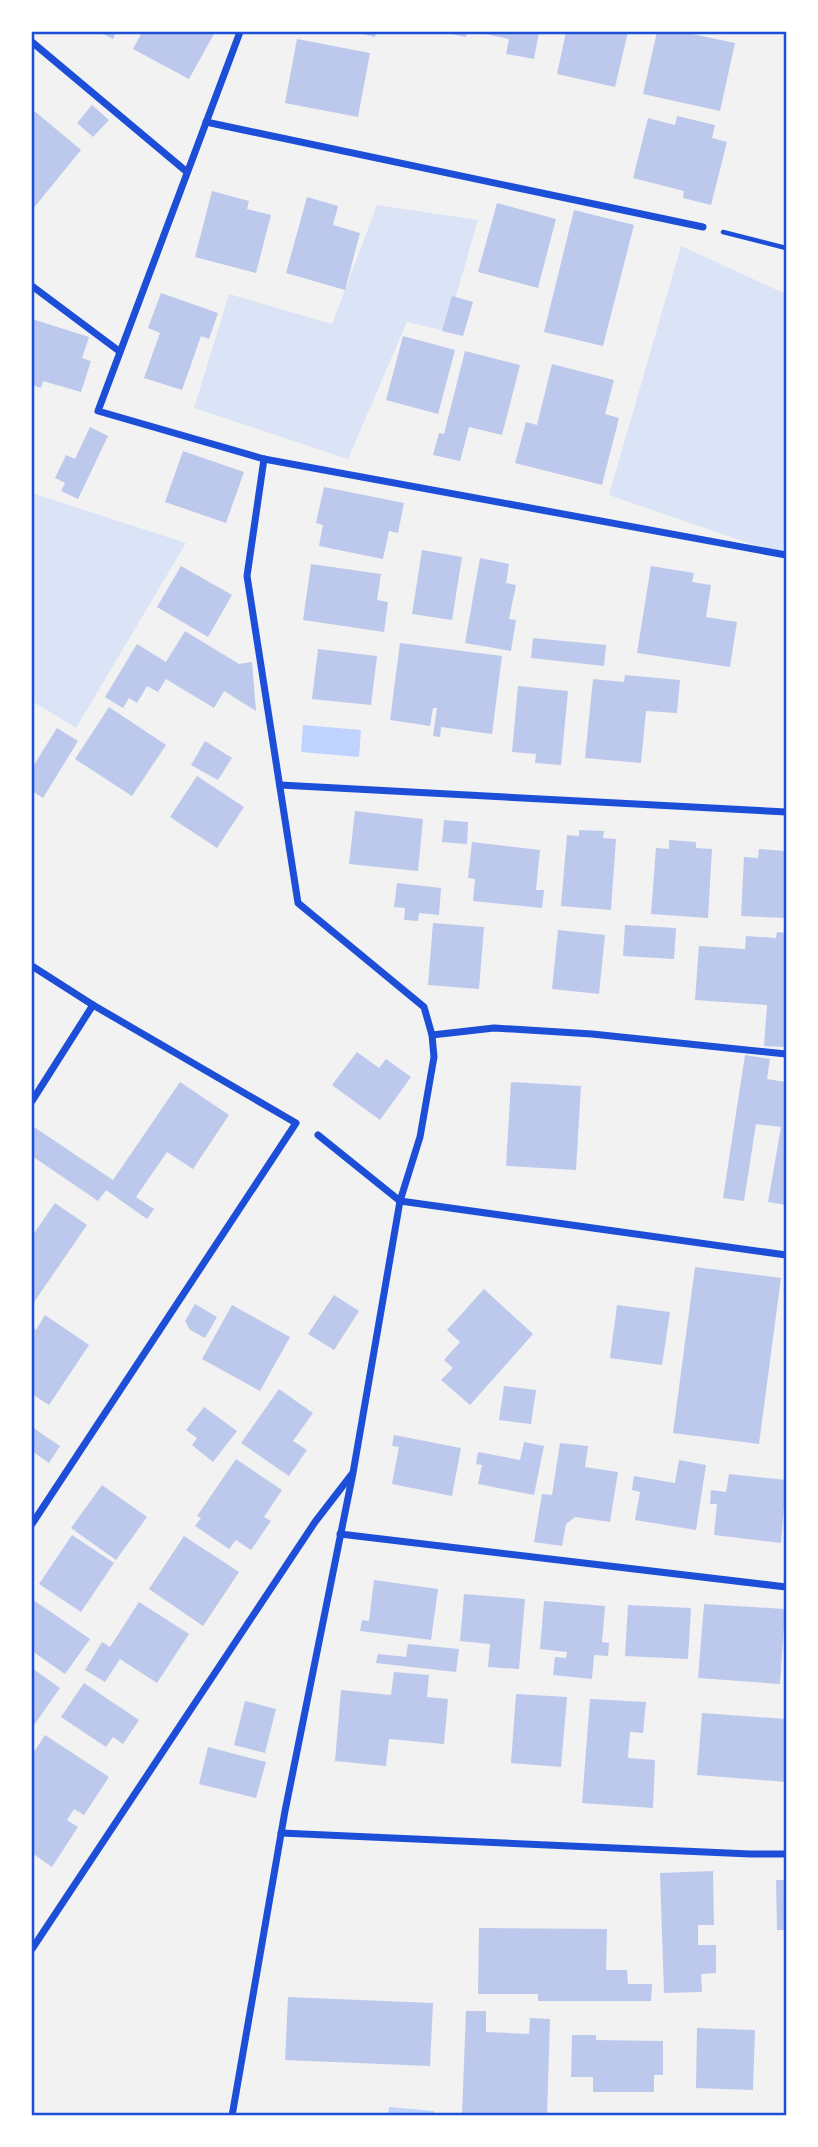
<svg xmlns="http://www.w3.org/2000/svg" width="818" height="2147" font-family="'Archivo Narrow',sans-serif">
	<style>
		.green { fill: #dbe4f7 }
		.water { fill: #bfd3fe }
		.building { fill: #bdc9ec }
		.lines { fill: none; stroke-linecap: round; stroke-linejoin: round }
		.path { stroke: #1d4ed8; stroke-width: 4.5 }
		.minor { stroke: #1d4ed8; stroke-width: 7 }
		.neatline { fill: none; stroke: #1d4ed8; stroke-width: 2.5 }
	</style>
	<rect width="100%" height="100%" fill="#f2f2f2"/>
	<g class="green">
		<path d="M377,205L478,220L446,331L407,322L348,459L194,408L229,294L332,324Z"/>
		<path d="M681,246L786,294V556L609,495Z"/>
		<path d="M32,493L186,543L76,728L32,701Z"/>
	</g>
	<g class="water">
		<path d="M303,725L361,730L359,757L301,752Z"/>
		<path d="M389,2107L434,2111V2115H388Z"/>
	</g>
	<g class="building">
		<path d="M99,32H116L113,39Z"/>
		<path d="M142,32H215L189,79L133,49Z"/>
		<path d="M354,32H376L375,37Z"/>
		<path d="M442,32H467L466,37Z"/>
		<path d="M476,32H539L534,59L506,54L509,39Z"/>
		<path d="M566,32H628L615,87L557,74Z"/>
		<path d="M657,32H683L735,43L720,111L643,94Z"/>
		<path d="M297,39L370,53L358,117L285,103Z"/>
		<path d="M92,105L109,120L93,137L77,123Z"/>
		<path d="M32,109L81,150L32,210Z"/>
		<path d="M677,116L715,125L712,138L727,142L711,205L683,198L684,191L633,178L648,118L675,125Z"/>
		<path d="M212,191L249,201L247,209L271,215L256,273L195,257Z"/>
		<path d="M307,197L338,206L333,225L360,233L345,290L286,273Z"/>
		<path d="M497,203L556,219L538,288L478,272Z"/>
		<path d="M574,210L634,225L603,346L544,332Z"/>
		<path d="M161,293L218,313L209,339L201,336L182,390L144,378L160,333L148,328Z"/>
		<path d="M452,296L473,302L463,336L442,331Z"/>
		<path d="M32,319L89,337L82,358L91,361L81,392L43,381L41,388L32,385Z"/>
		<path d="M403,336L455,350L438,414L386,400Z"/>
		<path d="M465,351L520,365L502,435L469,427L460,461L433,455L439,433L444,434Z"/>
		<path d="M552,364L614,380L605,414L619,418L602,485L515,463L526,422L537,425Z"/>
		<path d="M90,427L108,436L78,499L61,491L65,483L55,478L66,455L75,459Z"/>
		<path d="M183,451L244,472L226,523L165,502Z"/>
		<path d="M324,487L404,503L398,533L389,531L383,559L319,546L323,525L316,523Z"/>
		<path d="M422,550L462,557L452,620L412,614Z"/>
		<path d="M480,558L509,564L506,583L516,585L509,619L516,620L511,651L465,643Z"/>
		<path d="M311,564L381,574L377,600L388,602L384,632L303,620Z"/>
		<path d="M181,566L232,595L208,637L157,607Z"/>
		<path d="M651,566L694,573L692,582L711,585L706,617L737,622L730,667L637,653Z"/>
		<path d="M185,631L239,664L252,662L256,711L224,691L214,708L166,679L158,692L147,686L137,703L129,698L123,708L105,697L137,644L166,662Z"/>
		<path d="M533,638L606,645L604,666L531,658Z"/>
		<path d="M400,643L502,656L492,734L441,727L440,737L433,736L437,708H433L430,726L390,720Z"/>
		<path d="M318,649L377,656L371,705L312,699Z"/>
		<path d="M625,675L680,680L677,713L646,711L641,763L585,758L593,679L624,682Z"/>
		<path d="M518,686L568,691L561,765L535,763L536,754L512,752Z"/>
		<path d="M109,707L166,745L132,796L75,759Z"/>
		<path d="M57,728L78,741L43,798L32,791V768Z"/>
		<path d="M205,741L232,758L218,780L191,765Z"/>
		<path d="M197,776L244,807L217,848L170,817Z"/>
		<path d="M355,811L423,819L418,871L349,864Z"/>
		<path d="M444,820L468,822L467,844L442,842Z"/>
		<path d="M579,830L604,831L603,838L616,839L611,910L561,906L567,835L579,836Z"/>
		<path d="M669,840L696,842V848L712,849L708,918L651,914L656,848L669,849Z"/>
		<path d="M472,842L540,850L536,890H544L542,908L473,901L475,879L468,878Z"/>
		<path d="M759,849L786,851V918L741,916L744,857L758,858Z"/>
		<path d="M397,883L441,888L439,915L419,913L418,921L404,920L405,908L394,907Z"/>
		<path d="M433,923L484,927L479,989L428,985Z"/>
		<path d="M625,925L676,928L674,959L623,956Z"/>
		<path d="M558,930L605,935L599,994L552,989Z"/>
		<path d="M777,932L786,933V1047L764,1046L767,1005L695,1000L699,946L745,949L746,936L776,938Z"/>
		<path d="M357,1052L379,1068L386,1059L411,1077L380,1120L332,1085Z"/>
		<path d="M745,1055L770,1059L767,1079L786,1082V1205L768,1202L781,1127L756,1124L744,1201L723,1198Z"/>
		<path d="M180,1082L229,1115L193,1169L167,1152L136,1197L154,1209L147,1219L106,1190L98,1201L32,1156V1130L34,1127L113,1180Z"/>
		<path d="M511,1082L581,1086L576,1170L506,1166Z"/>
		<path d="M55,1203L87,1225L32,1305V1236Z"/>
		<path d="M695,1267L781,1278L759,1444L673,1433Z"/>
		<path d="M484,1289L533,1334L470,1405L441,1380L453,1368L444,1360L460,1342L447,1330Z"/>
		<path d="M334,1295L359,1311L334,1350L308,1334Z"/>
		<path d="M195,1304L217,1317L205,1338L190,1330L185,1321Z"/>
		<path d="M232,1305L290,1337L260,1391L202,1359Z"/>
		<path d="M617,1305L670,1312L662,1365L610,1358Z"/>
		<path d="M45,1315L89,1345L49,1405L32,1394V1327L36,1330Z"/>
		<path d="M504,1386L536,1390L531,1424L499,1420Z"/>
		<path d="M279,1389L313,1413L293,1441L307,1450L289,1476L241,1443Z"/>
		<path d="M204,1407L237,1431L213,1462L192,1445L197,1438L186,1430Z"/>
		<path d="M32,1427L60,1446L49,1463L32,1451Z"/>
		<path d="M394,1435L461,1448L452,1496L392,1484L399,1447L392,1446Z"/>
		<path d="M524,1442L544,1446L534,1495L478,1484L482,1465L476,1464L478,1452L520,1460Z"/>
		<path d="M560,1443L588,1446L585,1467L618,1472L610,1522L575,1517L566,1524L562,1546L534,1542L542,1494L552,1495Z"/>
		<path d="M236,1459L282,1490L264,1517L271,1521L251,1550L236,1540L229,1549L195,1526L201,1518L197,1516Z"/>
		<path d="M679,1460L706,1465L696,1530L635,1520L640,1492L632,1490L634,1476L675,1483Z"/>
		<path d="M729,1474L786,1480L781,1543L714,1535L717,1504H710L711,1490L726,1492Z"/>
		<path d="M102,1485L147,1517L116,1560L71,1528Z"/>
		<path d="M72,1535L114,1563L81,1612L39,1584Z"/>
		<path d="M184,1536L239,1572L203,1626L149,1589Z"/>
		<path d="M374,1580L438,1589L431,1640L360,1631L362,1620L369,1621Z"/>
		<path d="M464,1594L525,1599L519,1669L488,1667L490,1644L460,1641Z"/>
		<path d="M32,1599L90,1639L65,1674L32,1651Z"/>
		<path d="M544,1601L605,1606L602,1642L609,1643L608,1656L594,1655L592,1679L553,1675L555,1657L566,1658L567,1652L540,1649Z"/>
		<path d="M139,1602L189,1634L157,1683L120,1659L105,1682L85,1670L102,1642L110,1647Z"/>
		<path d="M704,1604L785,1609L780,1684L698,1678Z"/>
		<path d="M628,1605L691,1608L688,1659L625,1656Z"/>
		<path d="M408,1644L459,1649L456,1672L376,1663L378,1654L406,1657Z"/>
		<path d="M32,1668L60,1688L32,1728Z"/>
		<path d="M394,1672L429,1675L427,1697L448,1699L444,1744L389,1739L386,1766L335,1761L341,1690L391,1695Z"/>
		<path d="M84,1683L139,1720L123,1744L113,1737L106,1747L61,1717Z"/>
		<path d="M516,1694L567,1697L561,1767L511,1763Z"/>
		<path d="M590,1699L646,1702L643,1733L630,1732L628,1758L655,1760L653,1808L582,1803Z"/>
		<path d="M245,1701L276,1709L265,1753L234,1745Z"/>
		<path d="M702,1713L786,1719V1782L697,1775Z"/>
		<path d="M45,1735L109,1777L84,1815L74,1809L67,1820L78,1827L52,1867L32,1853V1755Z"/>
		<path d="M208,1747L266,1762L256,1798L199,1784Z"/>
		<path d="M713,1871L714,1925H698V1945H716V1973L701,1974L702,1992L664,1993L660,1873Z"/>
		<path d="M776,1880H786V1930H777Z"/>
		<path d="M479,1928L607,1929L606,1970H627L628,1984H652L651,2001H538V1994H478Z"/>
		<path d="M288,1997L433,2003L430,2066L285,2060Z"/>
		<path d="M466,2011H486V2032L529,2034L530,2018L550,2019L547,2116L462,2114Z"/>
		<path d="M697,2028L755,2030L753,2090L696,2088Z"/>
		<path d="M572,2035H596V2040L663,2041V2075H654V2092H593V2077H571Z"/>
	</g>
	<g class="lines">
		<path class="path" d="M723,232L786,248"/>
		<g class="minor">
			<path d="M240,32L98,411L264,459L786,555"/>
			<path d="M32,42L187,172"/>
			<path d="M206,122L703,227"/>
			<path d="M32,286L119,351"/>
			<path d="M280,785L786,812"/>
			<path d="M32,966L93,1005L296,1123L32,1524"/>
			<path d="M432,1035L494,1028L592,1034L786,1054"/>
			<path d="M32,1101L93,1005"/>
			<path d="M318,1135L400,1201"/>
			<path d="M400,1201L786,1255"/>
			<path d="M340,1534L786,1587"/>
			<path d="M281,1833L750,1854H786"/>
			<path d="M32,1949L315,1522L352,1474"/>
			<path d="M232,2116L285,1811L353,1473L400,1201L420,1137L434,1057L432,1035L424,1007L298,903L247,576L264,459"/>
		</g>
	</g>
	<rect width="818" height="2147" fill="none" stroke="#ffffff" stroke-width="66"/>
	<rect x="33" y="33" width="752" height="2081" class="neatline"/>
</svg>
